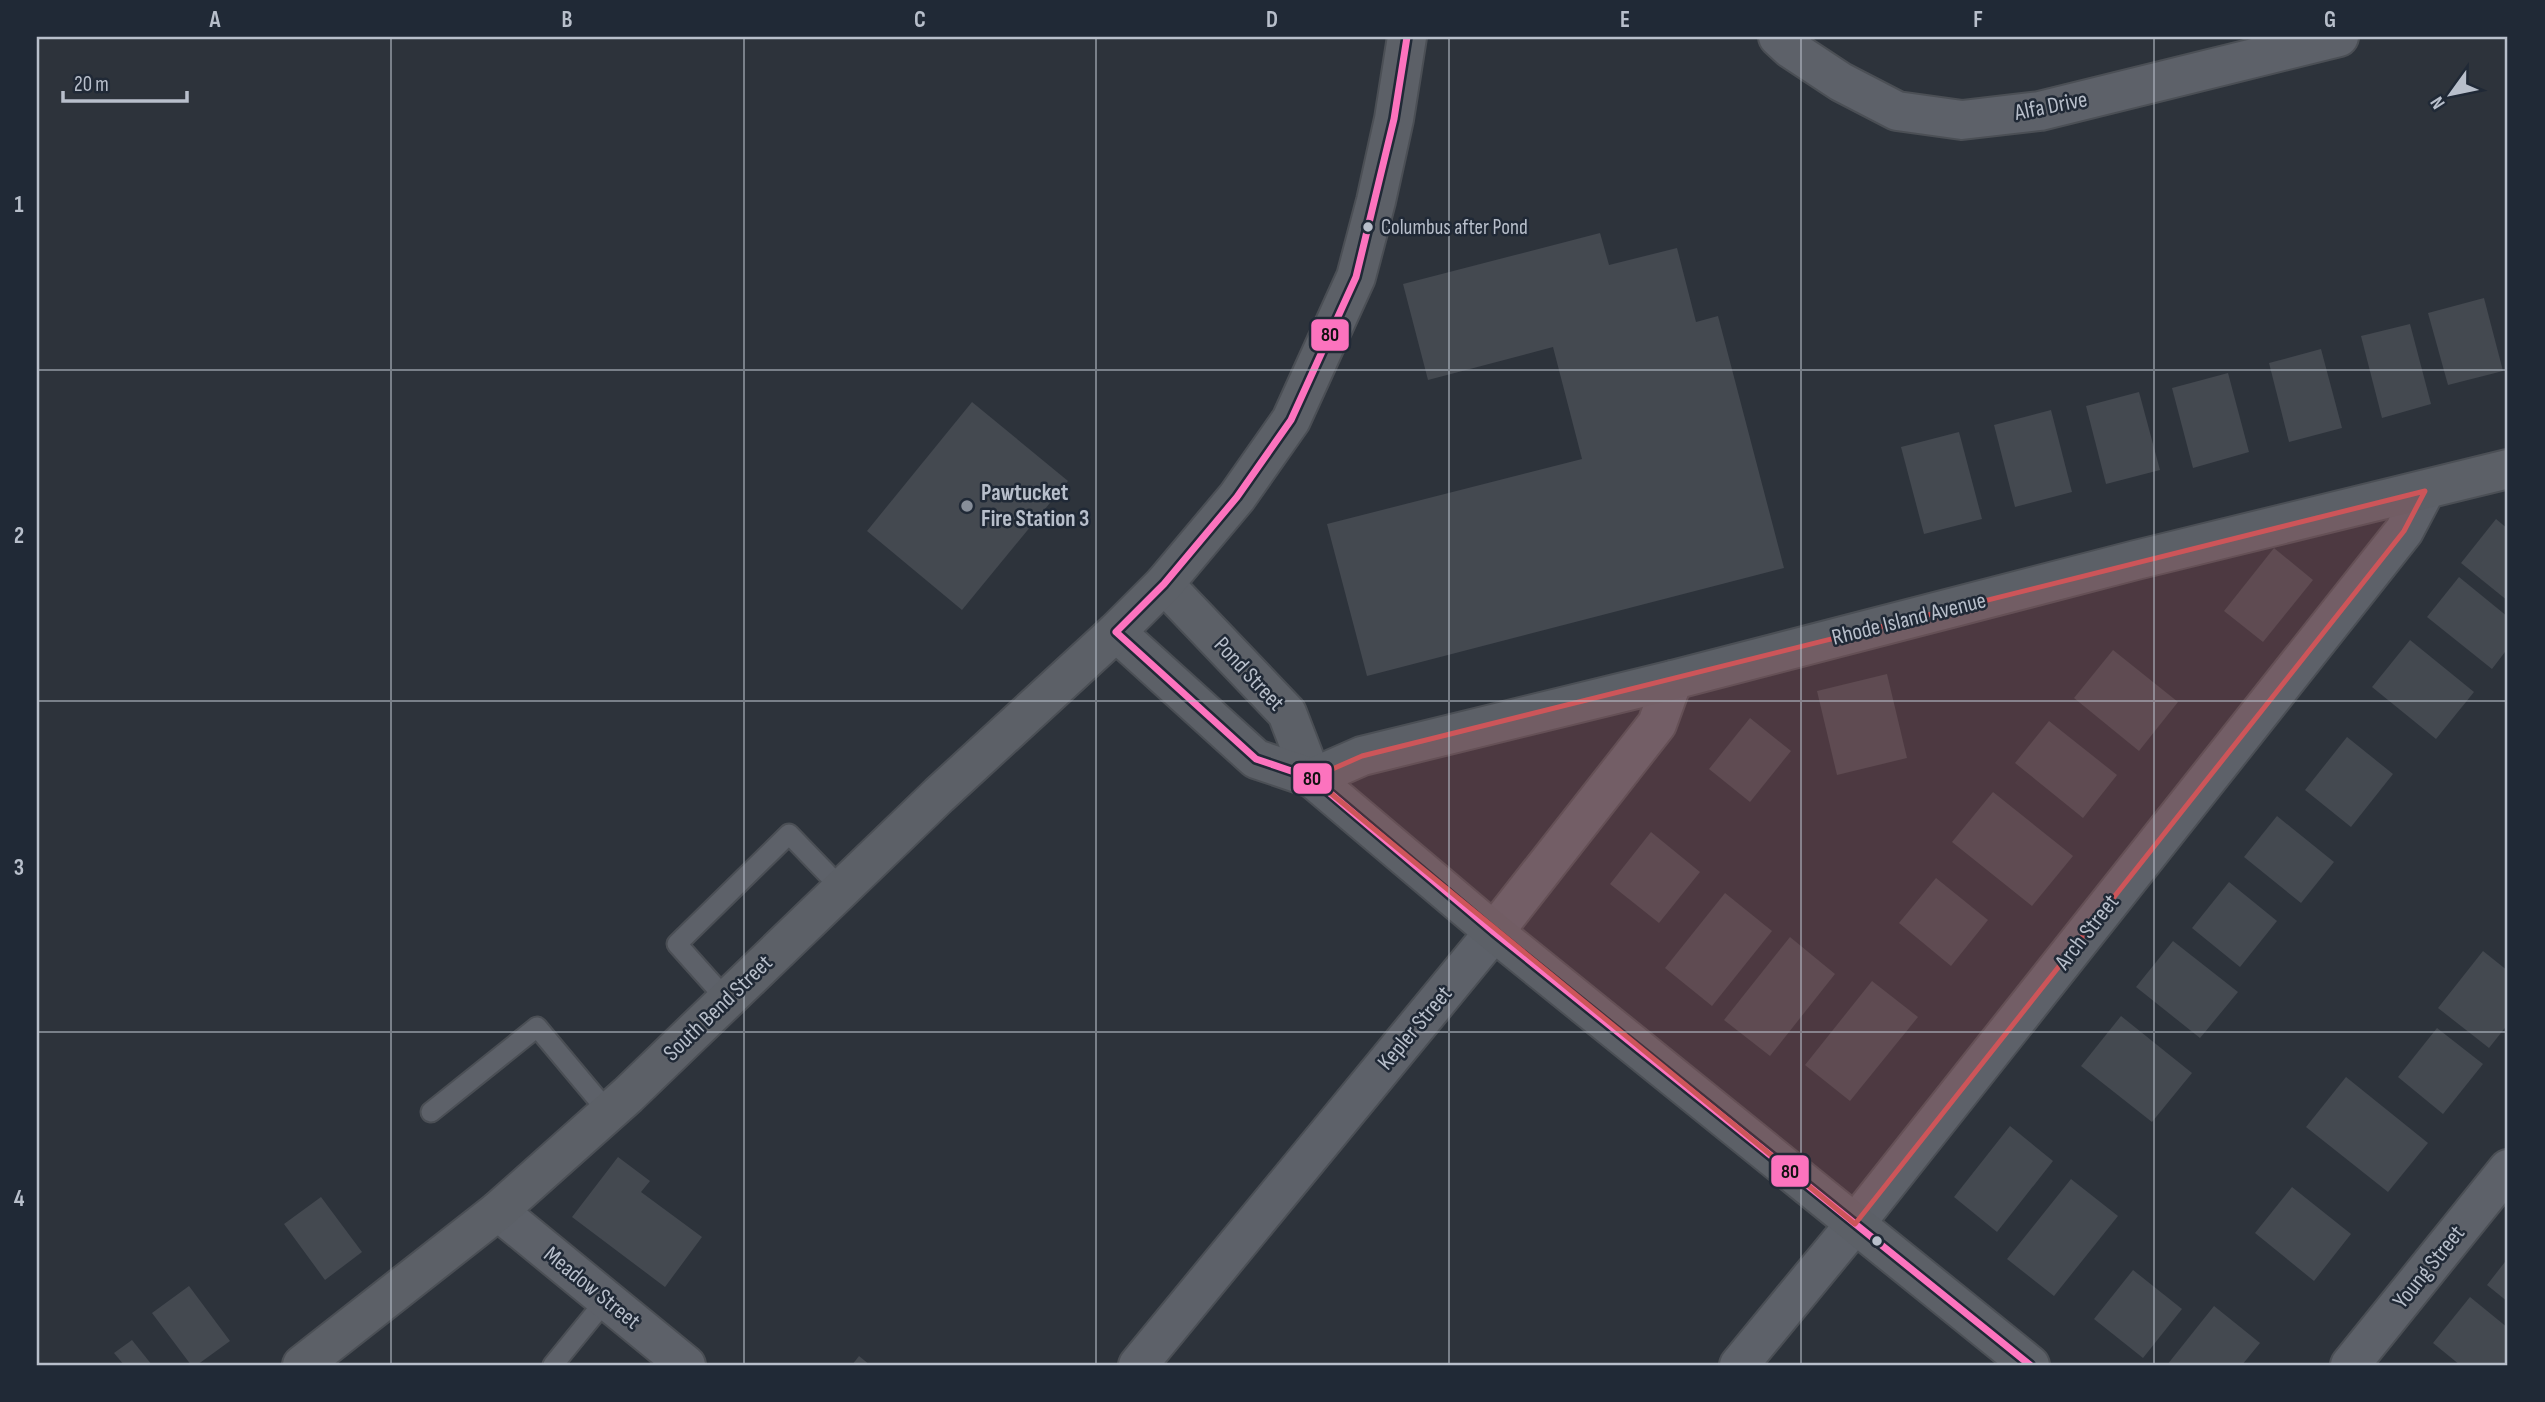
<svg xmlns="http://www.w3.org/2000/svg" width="2545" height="1402" font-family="'Sofia Sans Condensed',sans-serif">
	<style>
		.building { fill: #444950 }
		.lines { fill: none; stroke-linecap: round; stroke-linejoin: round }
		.lane-casing { stroke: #4b4f55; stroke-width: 23 }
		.street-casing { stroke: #4b4f55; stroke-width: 42 }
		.secondary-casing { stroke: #4b4f55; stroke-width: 42 }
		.lane { stroke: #5d6169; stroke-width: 19 }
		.street { stroke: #5d6169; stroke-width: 38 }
		.secondary { stroke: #5c6067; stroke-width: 38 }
		.bus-1-casing { stroke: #202936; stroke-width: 12 }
		.bus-1 { stroke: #fc73be; stroke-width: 7 }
		.marked { fill: #cd5559; fill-opacity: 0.2; stroke: #cd5559; stroke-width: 5; stroke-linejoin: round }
		.grid { fill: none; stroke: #b8bfcb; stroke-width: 2; stroke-opacity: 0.55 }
		.bus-dot { fill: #b8bfcb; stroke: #202936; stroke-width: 2.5 }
		.poi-dot { fill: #878e99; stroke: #202936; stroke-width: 2.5 }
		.labels { text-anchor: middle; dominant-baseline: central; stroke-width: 5; stroke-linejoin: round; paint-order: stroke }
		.bus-label { font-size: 21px; fill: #b8bfcb; stroke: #202936; text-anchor: start }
		.street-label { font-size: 23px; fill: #b8bfcb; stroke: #202936 }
		.poi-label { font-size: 23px; font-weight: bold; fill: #b8bfcb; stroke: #202936; text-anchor: start }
		.line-badge { stroke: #202936; stroke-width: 2.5 }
		.pale-badge-label { font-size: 19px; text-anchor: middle; font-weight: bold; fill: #111 }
		.neatline { fill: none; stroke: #b8bfcb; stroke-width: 2.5 }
		.grid-label { font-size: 23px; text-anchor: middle; font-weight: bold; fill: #b8bfcb }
	</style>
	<rect width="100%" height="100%" fill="#2d333b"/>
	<g class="building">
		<path d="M1600,233L1609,265L1677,248L1696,322L1718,316L1784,568L1367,676L1327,524L1582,459L1553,347L1428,380L1403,284Z"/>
		<path d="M2484,298L2503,371L2448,385L2428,313Z"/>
		<path d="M2410,324L2431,404L2382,418L2361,336Z"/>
		<path d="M2321,349L2342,428L2289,442L2269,363Z"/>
		<path d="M2228,373L2249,452L2193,468L2172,388Z"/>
		<path d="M2139,392L2160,470L2106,484L2086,406Z"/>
		<path d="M972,402L1068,481L962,610L867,531Z"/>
		<path d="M2051,410L2072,492L2015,507L1994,425Z"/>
		<path d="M1959,432L1982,519L1924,534L1901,447Z"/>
		<path d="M2496,519L2508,529V601L2461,563Z"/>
		<path d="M2274,548L2313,580L2263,642L2224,611Z"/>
		<path d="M2459,577L2508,617V648L2492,669L2427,617Z"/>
		<path d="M2410,640L2474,692L2436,739L2372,687Z"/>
		<path d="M2113,650L2178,702L2139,751L2074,698Z"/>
		<path d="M1887,674L1907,758L1837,775L1817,691Z"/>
		<path d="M1750,718L1791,751L1750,802L1709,769Z"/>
		<path d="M2049,721L2117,775L2083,818L2015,763Z"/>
		<path d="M2347,737L2393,774L2351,827L2305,790Z"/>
		<path d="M1993,792L2073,856L2032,906L1952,842Z"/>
		<path d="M2277,816L2334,862L2301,903L2244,857Z"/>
		<path d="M1651,832L1700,872L1659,923L1610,884Z"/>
		<path d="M1936,878L1988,920L1951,966L1899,923Z"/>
		<path d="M2229,882L2277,921L2240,967L2192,928Z"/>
		<path d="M1725,893L1772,931L1712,1006L1665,968Z"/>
		<path d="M1790,937L1835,974L1770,1056L1724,1020Z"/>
		<path d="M2173,941L2238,992L2200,1038L2136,987Z"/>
		<path d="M2483,951L2508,971V1024L2489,1048L2438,1008Z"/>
		<path d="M1872,981L1918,1017L1850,1101L1805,1065Z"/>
		<path d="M2121,1016L2192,1073L2152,1122L2081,1066Z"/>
		<path d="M2437,1028L2483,1064L2443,1114L2398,1077Z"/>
		<path d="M2346,1077L2428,1143L2388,1192L2306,1127Z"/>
		<path d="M2010,1126L2053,1161L1997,1232L1954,1197Z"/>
		<path d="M618,1157L650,1181L641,1192L702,1237L665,1287L572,1217Z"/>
		<path d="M2071,1179L2118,1216L2054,1296L2007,1259Z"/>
		<path d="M2292,1187L2351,1234L2314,1281L2255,1233Z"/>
		<path d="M321,1197L362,1252L325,1280L284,1224Z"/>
		<path d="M2508,1258V1302L2487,1285Z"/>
		<path d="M2133,1270L2182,1309L2143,1358L2094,1319Z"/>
		<path d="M189,1286L230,1341L197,1365H191L152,1313Z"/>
		<path d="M2470,1297L2508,1328V1365H2460L2433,1343Z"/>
		<path d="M2214,1306L2260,1343L2242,1365H2167Z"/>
		<path d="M132,1340L152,1365H124L114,1353Z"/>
		<path d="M859,1356L870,1365H852Z"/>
	</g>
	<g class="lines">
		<defs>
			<g id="lane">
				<path d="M727,1000L677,944L789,834L842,889"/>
				<path d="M431,1112L537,1027L609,1113"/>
				<path d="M553,1365L606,1300"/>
			</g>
			<g id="street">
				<path d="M1778,37L1791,49L1841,82L1897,111L1962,120L2040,111L2339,37"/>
				<path d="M498,1211L686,1365"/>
				<path d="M1138,1365L1494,932L1657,724L1673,680"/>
				<path d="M1739,1365L1855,1224L2404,531L2425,491"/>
				<path d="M2350,1365L2508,1169"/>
			</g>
			<g id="secondary">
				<path d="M1164,584L1287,713L1312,778"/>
				<path d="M1116,632L1256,759L1312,778L1494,932L2030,1365"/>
				<path d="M1312,778L1362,756L1673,680L2136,560L2508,469"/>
				<path d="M302,1365L498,1211L628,1095L939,795L1116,632L1164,584L1237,497L1291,420L1356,277L1376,201L1394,119L1407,37"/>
			</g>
		</defs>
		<use href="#lane" class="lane-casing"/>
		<use href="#street" class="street-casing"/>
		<use href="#secondary" class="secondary-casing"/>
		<use href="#lane" class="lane"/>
		<use href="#street" class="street"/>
		<use href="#secondary" class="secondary"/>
		<defs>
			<path id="bus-1" d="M1407,37L1394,119L1356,277L1291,420L1237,497L1164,584L1116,632L1256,759L1312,778L1494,932L2030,1365"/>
		</defs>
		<use href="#bus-1" class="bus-1-casing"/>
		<use href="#bus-1" class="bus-1"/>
	</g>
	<path class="marked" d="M2425,491L2404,531L1855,1224L1312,778L1362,756Z"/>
	<path class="grid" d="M391,37V1365M744,37V1365M1096,37V1365M1449,37V1365M1801,37V1365M2154,37V1365M37,370H2508M37,701H2508M37,1032H2508"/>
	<g class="bus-dot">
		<circle cx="1368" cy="227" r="6"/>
		<circle cx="1877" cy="1241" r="6"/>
	</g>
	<circle class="poi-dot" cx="967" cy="506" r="7"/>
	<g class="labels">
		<g class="bus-label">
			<text x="1381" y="227">Columbus after Pond</text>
		</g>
		<g class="street-label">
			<text transform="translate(2051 106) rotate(-11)">Alfa Drive</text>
			<text transform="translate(1909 619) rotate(-14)">Rhode Island Avenue</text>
			<text transform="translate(1249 674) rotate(47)">Pond Street</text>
			<text transform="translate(2087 932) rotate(-52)">Arch Street</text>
			<text transform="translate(718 1008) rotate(-44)">South Bend Street</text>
			<text transform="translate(1415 1028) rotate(-50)">Kepler Street</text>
			<text transform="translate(2429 1267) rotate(-51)">Young Street</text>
			<text transform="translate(592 1288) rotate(39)">Meadow Street</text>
		</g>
		<g class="poi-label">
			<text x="981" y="493">Pawtucket<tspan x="981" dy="26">Fire Station 3</tspan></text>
		</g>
	</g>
	<g class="line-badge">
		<rect x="1310" y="318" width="40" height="34" rx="7" fill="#fc73be"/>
		<rect x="1292" y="762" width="41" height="33" rx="7" fill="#fc73be"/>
		<rect x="1770" y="1154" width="40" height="34" rx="7" fill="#fc73be"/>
	</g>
	<g class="pale-badge-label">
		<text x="1330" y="341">80</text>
		<text x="1312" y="785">80</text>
		<text x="1790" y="1178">80</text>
	</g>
	<rect width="2545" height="1402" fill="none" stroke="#202936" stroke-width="77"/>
	<g transform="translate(2451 94) rotate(237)" stroke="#202936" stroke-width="5" paint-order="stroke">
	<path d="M0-5L12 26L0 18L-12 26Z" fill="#b8bfcb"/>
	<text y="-10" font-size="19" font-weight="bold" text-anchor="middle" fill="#b8bfcb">N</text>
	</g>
	<path d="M63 91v10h124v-10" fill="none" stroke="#b8bfcb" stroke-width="3.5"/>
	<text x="74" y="91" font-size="21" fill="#b8bfcb" stroke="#202936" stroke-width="5" paint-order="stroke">20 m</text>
	<rect x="38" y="38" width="2468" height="1326" class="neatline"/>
	<g class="grid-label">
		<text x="215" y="27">A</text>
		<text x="567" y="27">B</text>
		<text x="920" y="27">C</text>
		<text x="1272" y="27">D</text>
		<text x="1625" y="27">E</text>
		<text x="1978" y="27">F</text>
		<text x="2330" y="27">G</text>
		<text x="19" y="212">1</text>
		<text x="19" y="543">2</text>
		<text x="19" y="875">3</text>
		<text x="19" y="1206">4</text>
	</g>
</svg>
